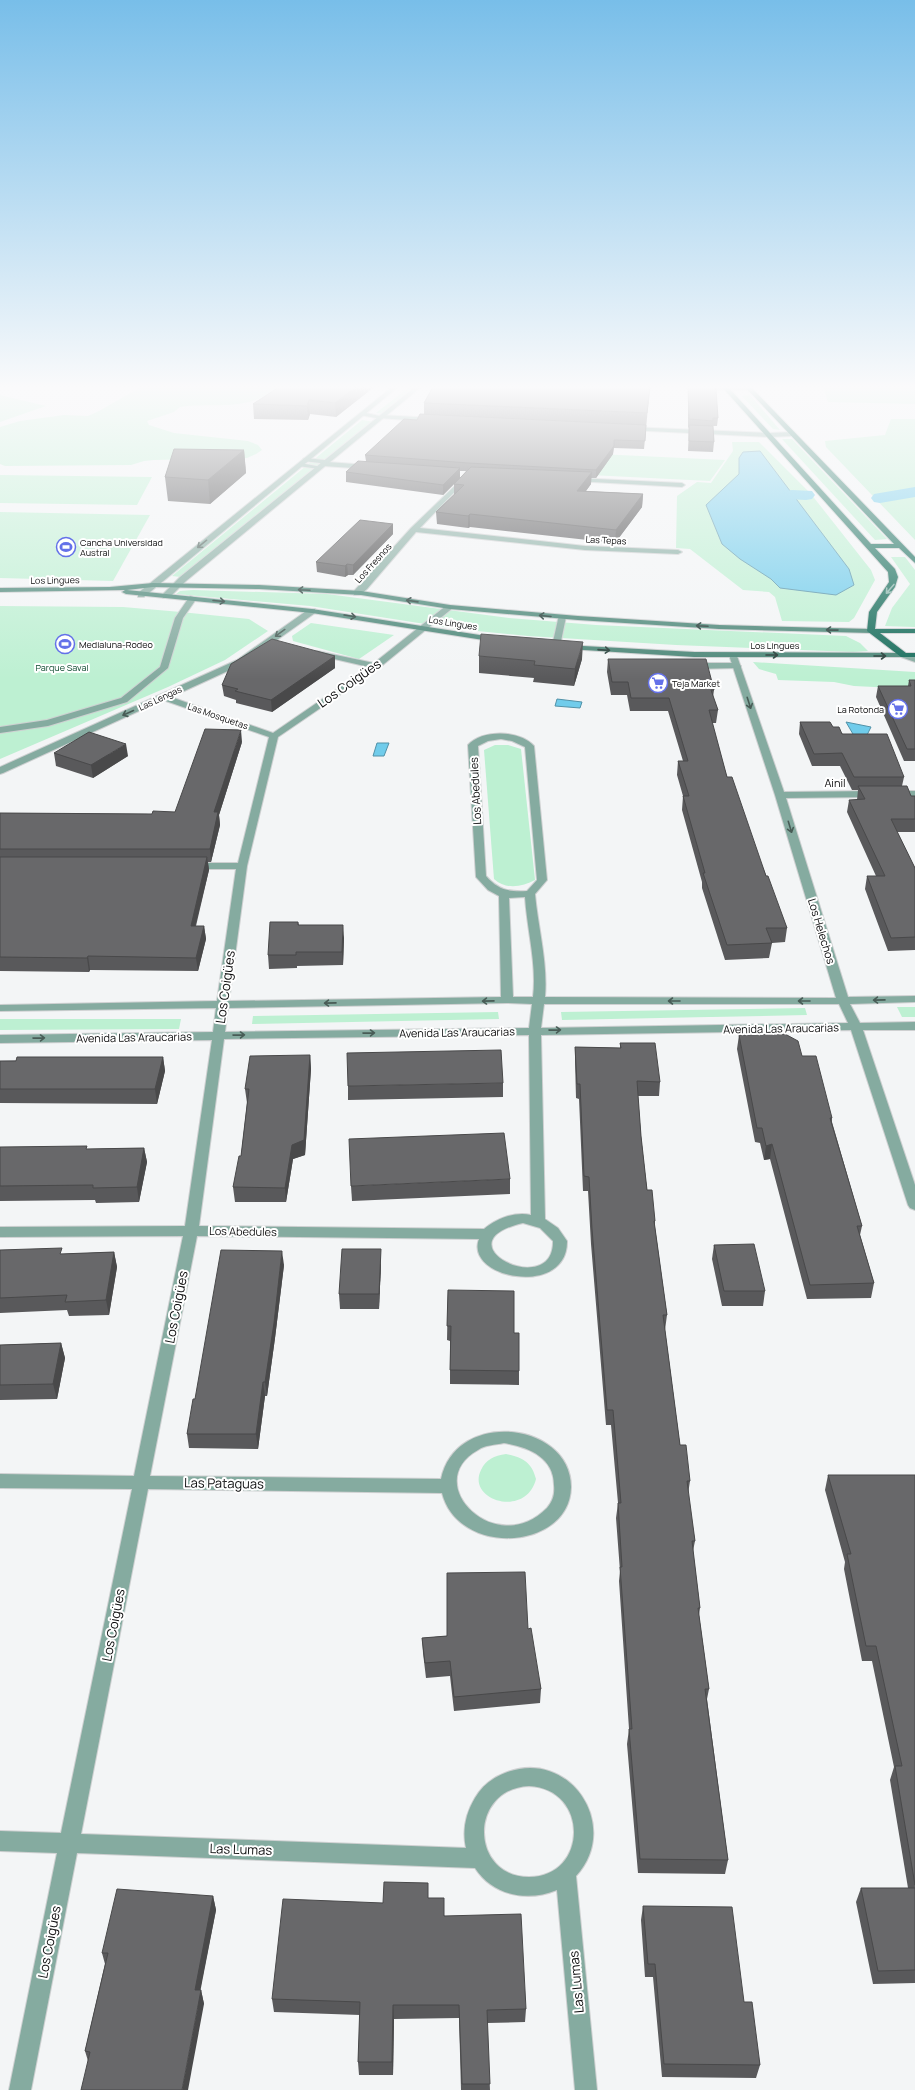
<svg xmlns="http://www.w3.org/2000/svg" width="915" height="2090" font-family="Manrope,sans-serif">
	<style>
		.green { fill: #bdf0d2 }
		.water { fill: #70cceb; stroke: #5292a8 }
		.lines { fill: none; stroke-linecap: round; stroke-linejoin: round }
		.canal { fill: #70cceb; fill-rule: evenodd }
		.service-casing { stroke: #ced0d1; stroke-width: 2 }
		.minor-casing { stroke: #ced0d1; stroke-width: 2 }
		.tertiary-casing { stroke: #ced0d1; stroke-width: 2 }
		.secondary-casing { stroke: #ced0d1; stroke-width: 2 }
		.primary-casing { stroke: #ced0d1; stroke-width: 2 }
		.service { fill: #85aba0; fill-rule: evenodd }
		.minor { fill: #85aba0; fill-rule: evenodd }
		.tertiary { fill: #85aba0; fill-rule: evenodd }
		.secondary { fill: #4c8778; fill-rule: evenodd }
		.primary { fill: #176d5b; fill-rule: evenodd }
		.wall { fill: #59595b; fill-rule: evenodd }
		.shaded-wall { fill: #49494a }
		.building { fill: #68686a; stroke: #49494a }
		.oneway { stroke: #485c56 }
		.oneway2 { stroke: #8bb6ad }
		.oneway3 { stroke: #263d38 }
		.labels { text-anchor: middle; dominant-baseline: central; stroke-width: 4; stroke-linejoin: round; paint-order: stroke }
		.far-street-label { font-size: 9px; fill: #0c0c0d; stroke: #fff }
		.far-poi-label { font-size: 9px; fill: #0c0c0d; stroke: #fff; text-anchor: start }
		.far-park-label { font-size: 9px; fill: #0d4a2f; stroke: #fff }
		.street-label { font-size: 11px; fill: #0c0c0d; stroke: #fff }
		.near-street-label { font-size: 13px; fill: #0c0c0d; stroke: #fff }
	</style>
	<rect width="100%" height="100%" fill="#f3f5f6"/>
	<g class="green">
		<path d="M141,387H278C247,413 215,402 180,407L174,412L147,421L149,425L174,433L248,441L258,445L262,450L256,454L247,458L154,460L144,461L131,465L5,466L0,464V427L20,421L64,415L88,416L99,411Z"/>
		<path d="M409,387H418L386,414L376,413Z"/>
		<path d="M823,387H915V404L828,402Z"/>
		<path d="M0,395L46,406L0,422Z"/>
		<path d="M750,395L780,430L773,429L742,396Z"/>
		<path d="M891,419H915V540L826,447L825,441L885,435Z"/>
		<path d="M362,420L375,422L189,578L172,576Z"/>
		<path d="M782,439H792L887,539L875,540Z"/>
		<path d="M732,442H759L811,494L871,570L875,580L854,618L849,622L782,621L775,597L769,592L743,590L690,549L676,548L677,496L697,482L711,483L733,451Z"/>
		<path d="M577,453L725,460L710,481L570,474Z"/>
		<path d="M0,475L152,477L137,505L0,503Z"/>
		<path d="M0,512L150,515L113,581L0,578Z"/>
		<path d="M891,557H905L915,570V627L885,626L892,608L910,584Z"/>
		<path d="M193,590L327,594L509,618L596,625L846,636L860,643L868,651L853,652L676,645L528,636L457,629L310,606L176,594L180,591Z"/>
		<path d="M0,606L123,607L181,612L249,619L268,631L225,660L168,687L0,759Z"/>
		<path d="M311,623L394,635L359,659L293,641L292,636Z"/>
		<path d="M753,662L915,672V689L854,686L834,682L778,680L776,674L759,669Z"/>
		<path d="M495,745H508L521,749L535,880C522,887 506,890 494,879L484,750Z"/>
		<path d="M897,1007H915V1017H902Z"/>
		<path d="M805,1008L807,1015L562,1020L561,1012Z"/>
		<path d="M498,1012L499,1019L252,1024L253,1016Z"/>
		<path d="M0,1019H181L179,1029L0,1030Z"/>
		<path d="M506,1454C522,1457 532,1462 536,1479C526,1519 466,1500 481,1470C486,1459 494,1456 506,1454Z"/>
	</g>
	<g class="water">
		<path d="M760,451L849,569L854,585L836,595L780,588L771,579L740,559L722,544L706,505L739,474V458L743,452Z"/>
		<path d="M557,699L582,702L580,708L555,706Z"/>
		<path d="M846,722L871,727L864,741H857Z"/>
		<path d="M377,743H389L384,756H373Z"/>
	</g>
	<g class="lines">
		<g class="canal">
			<path d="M915,487V497L880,503L874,502L871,498L874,494Z"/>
			<path d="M792,490L812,491L815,495L812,499L806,500L786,499L783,495L786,491Z"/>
		</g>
		<defs>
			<g id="service">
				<path d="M362,412L384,417L381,419L360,415Z"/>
				<path d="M300,463L322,467L319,469L298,466L297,465Z"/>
				<path d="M190,596L197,598L183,618L168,668L127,702L48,726L0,733V727L47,720L121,698L160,667L175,618Z"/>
				<path d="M559,615L566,617L560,646L556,648L552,646Z"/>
				<path d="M737,663L741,666L740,668L692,669L688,666L692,663Z"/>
			</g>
			<g id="minor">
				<path d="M686,387H752L753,388L750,390L689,389Z"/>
				<path d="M381,415L434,418L437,420L434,422L379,418Z"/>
				<path d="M630,427L769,433L793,432L796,434L793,436L769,437L628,430V428Z"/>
				<path d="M305,458L325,460L328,462L368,465L371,467L368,469L323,466L320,463L303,461V459Z"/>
				<path d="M465,476L467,477V479L420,528L585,546L678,550L682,552L678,554L585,550L416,532L367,589L360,595H354V591L411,528Z"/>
				<path d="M576,478L682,483L685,485L682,487L574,481V479Z"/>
				<path d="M447,605L454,607L379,668L278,737L247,866L229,1001L501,997L499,896L488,890L476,877L468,745C482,729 520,730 534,746L547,880L535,894C538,928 548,963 545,997L836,998L775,795L729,655L736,653L784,792L874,791L879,794L874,797L786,798L848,997L915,996V1002L850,1004L860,1023L915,1022V1030H863L915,1185V1210L910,1208L908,1205L851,1030L541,1035L545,1219L558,1228L567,1241C568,1298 464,1279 479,1239L197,1236L150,1476L441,1479C456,1408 571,1422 571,1487C570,1550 459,1558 442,1493L148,1489L81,1834L466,1848C462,1830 466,1813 475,1798C482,1786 492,1778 505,1773C569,1747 622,1826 576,1876L597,2090H575L557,1890C528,1902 493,1896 475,1868L77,1853L31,2090H9L57,1853L0,1851V1831L61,1833L132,1489L0,1488V1474L134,1476L183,1236L0,1237V1227L185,1226L212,1040L0,1043V1035L213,1032L216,1008L0,1011V1005L217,1001L236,869H193L188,866L193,863H238L269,737L163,700L3,773L0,774V767L237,660L309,609H315V613L243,664L171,697L273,733L369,667L317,655V651L374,663ZM501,739L512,741L525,747L537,880L527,891C509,892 498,890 486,876L478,746L488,741ZM525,897C527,930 537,964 533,997H513L509,898ZM507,1003L532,1004L529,1028L225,1032L228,1008ZM544,1004H839L848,1023L541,1028ZM529,1035L531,1215C515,1211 496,1219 484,1229L199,1226L224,1039ZM523,1223L540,1228L553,1241C554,1301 437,1243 523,1223ZM504,1443C528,1447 554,1457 554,1485C555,1494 553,1501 547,1508C496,1560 419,1483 478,1450C485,1445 495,1445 504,1443ZM529,1786C590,1789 588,1877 529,1877C470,1877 468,1789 529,1786Z"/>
				<path d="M901,653L915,656V662L901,657Z"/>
				<path d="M894,791H915V797L891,796V792Z"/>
			</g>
			<g id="tertiary">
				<path d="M392,387H398L144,597H138V593Z"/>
				<path d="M415,387H421L186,581L169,598H163V594L180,577Z"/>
			</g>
			<g id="secondary">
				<path d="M153,583L259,585L361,591L450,605L578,616L719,625L871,629L875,631L871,633L719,629L578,620L450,609L361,595L259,589L153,587L127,590L312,609L499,638V642H496L312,613L126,594L122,592L125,590L0,592V588L110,587Z"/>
				<path d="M565,645L694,652L904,653L908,655L904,657H694L568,649L564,647Z"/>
			</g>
			<path id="primary" d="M722,387H728L871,544H894L745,387H751L915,557V563L899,548H875L895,569L898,577L895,587L877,612L875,629H915V633H880L906,653H915V657H901L867,631L869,612L889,582L888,572Z"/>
		</defs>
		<use href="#service" class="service-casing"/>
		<use href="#minor" class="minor-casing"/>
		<use href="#tertiary" class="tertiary-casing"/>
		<use href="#secondary" class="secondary-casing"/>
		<use href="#primary" class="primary-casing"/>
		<use href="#service" class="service"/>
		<use href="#minor" class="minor"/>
		<use href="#tertiary" class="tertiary"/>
		<use href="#secondary" class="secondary"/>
		<use href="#primary" class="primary"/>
	</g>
	<g class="wall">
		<path d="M279,387H374L336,417L310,414L308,420L254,419L253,404Z"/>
		<path d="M433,387H650L644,449L614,448L613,454L596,478H591V484L586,491L643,494L642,507L615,543L470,527L468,528L437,524L436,512L454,495V484L443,495L346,482V472L366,461L365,455L417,420L424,414V403ZM460,471H466L460,478Z"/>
		<path d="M688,387H714L718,418L717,426H712L714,442L713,452L688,451L689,428L688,427Z"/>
		<path d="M244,450L246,473L210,504L168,501L165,477Z"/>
		<path d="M393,524V534L353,575H348L345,577L317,572L316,562Z"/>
		<path d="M335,656V668L272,712L236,703V700L224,696L222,685Z"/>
		<path d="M479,656L582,659L574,686L533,682L534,678L479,673Z"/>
		<path d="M608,659L714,690L713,697L718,710L716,723H712L727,777L787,928L785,942L772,943L769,958L725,960L702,888V882L682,810L683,796L677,775L678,761H683L668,711H630L627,695H611L607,672Z"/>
		<path d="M909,680H915V761H904L876,697L878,686H908Z"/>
		<path d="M800,722L833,727L904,777L902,786L911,796H915V832H897L915,868V950L888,951L865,889L867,876H876L847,812L849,800H857L858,790H852L840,766H812L799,734Z"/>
		<path d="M242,742L219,815L220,825L211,862H208L209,870L196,926H204L206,939L198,971L90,970L89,972L0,971V813L152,814L175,812Z"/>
		<path d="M54,753L128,756L93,778L56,766Z"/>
		<path d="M298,922L299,925L344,938L343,965L297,966V968L269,969L268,955Z"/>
		<path d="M739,1035L802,1056L832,1118V1122L862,1226L860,1235L874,1283L871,1298L807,1299L770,1159L764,1160L760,1143L755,1142L737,1049Z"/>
		<path d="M620,1043L660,1082L659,1096H638L641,1136L647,1190L655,1221V1227L667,1315L665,1330L680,1445L690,1481L688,1494L695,1541L693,1551L700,1608L699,1615L709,1689L707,1699L728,1860L725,1874L638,1873L627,1744L629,1729L619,1581L620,1571L616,1518L618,1503L611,1425H606L591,1244L588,1191H583L579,1099L576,1098L575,1061V1047L620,1048Z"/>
		<path d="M310,1055L311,1069L305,1155L293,1159L286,1202H235L233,1187L241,1156L247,1103L245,1089Z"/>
		<path d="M163,1057L165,1071L157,1104L0,1103V1061Z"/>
		<path d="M503,1083V1097L348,1100V1086Z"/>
		<path d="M0,1147L88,1149L144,1148L147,1162L139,1202L96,1203L95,1200L0,1201Z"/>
		<path d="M510,1179V1194L352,1201L351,1186Z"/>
		<path d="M714,1245L765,1291L763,1306H722L712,1259Z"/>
		<path d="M0,1250L63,1254L114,1252L117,1267L109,1315L69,1316L67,1310L0,1313Z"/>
		<path d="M381,1264L379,1309H340L339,1294Z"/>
		<path d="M284,1265L275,1338L267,1396H265L258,1449L189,1448L187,1434L195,1399Z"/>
		<path d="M448,1290L514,1333L519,1371V1385L450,1384V1341L447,1340Z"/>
		<path d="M61,1343L65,1358L57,1399L0,1400V1345Z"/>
		<path d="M828,1475H915V1983L873,1984L856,1902L861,1888H908L890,1780L894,1767L872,1661H862L844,1569L845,1562L825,1490Z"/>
		<path d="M528,1629L541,1689L540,1703L454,1711L450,1676L426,1678L423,1653L422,1638Z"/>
		<path d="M213,1896L216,1910L200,1990H201L204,2004L88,2061L85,2051L105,1964L102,1953Z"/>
		<path d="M429,1898L526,2009L525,2022L487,2023L490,2090H461L459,2018L394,2019L393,2075H359L358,2062L360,2015L274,2012L272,1999L383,1903Z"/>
		<path d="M643,1906L744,2002L760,2065L756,2078L662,2077L653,1977H645L641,1920Z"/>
	</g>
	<g class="shaded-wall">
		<path d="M356,387H374L336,417L335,403Z"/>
		<path d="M309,400L310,414L308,420L307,406Z"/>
		<path d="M614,440L613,454L596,478V470Z"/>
		<path d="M244,450L246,473L210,504L208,480Z"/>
		<path d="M460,468V478L443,495V485Z"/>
		<path d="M592,472L591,484L577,503V491Z"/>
		<path d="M643,494L642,507L615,543L616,530Z"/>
		<path d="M470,514V527L468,528V516Z"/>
		<path d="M393,524V534L353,575V565Z"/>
		<path d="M347,564L348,575L345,577V566Z"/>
		<path d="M583,642L582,659L574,686L575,669Z"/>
		<path d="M335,656V668L272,712L271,700Z"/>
		<path d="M241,730L242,742L219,815L220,825L211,862L210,849L214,812Z"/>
		<path d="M126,744L128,756L93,778L91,765Z"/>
		<path d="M207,857L209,870L192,939L191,926Z"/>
		<path d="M343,925L344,938L343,965L342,952Z"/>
		<path d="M204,926L206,939L198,971L196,958Z"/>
		<path d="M88,956L90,970L89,972L87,958Z"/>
		<path d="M310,1055L311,1069L305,1155L293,1159L286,1202L285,1188L292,1145Z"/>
		<path d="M163,1057L165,1071L157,1104L155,1089Z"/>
		<path d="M772,1144L770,1159L764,1160L766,1146Z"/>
		<path d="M144,1148L147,1162L139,1202L137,1187Z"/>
		<path d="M381,1249V1264L379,1309V1294Z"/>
		<path d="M282,1251L284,1265L275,1338L267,1396L265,1382Z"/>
		<path d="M114,1252L117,1267L109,1315L106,1300Z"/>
		<path d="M61,1343L65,1358L57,1399L53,1384Z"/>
		<path d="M263,1382L265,1396L258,1449L256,1434Z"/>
		<path d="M213,1896L216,1910L198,2003L195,1990Z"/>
		<path d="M201,1990L204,2004L188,2090H182Z"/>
		<path d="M393,2005L394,2019L393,2075L392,2062Z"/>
	</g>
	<g class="building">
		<path d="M279,387H356L335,403L309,400L307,406L253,404Z"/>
		<path d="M433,387H650L647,413L424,403Z"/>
		<path d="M688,387H714L716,389L718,418H713V421L689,419Z"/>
		<path d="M420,414L646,425L645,441L614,440V446L596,470L468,463L365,455L404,419L417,420Z"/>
		<path d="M689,425L713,426L714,442L689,441Z"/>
		<path d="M174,449L244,450L208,480L165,477Z"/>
		<path d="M358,461L460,468L443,485L346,472Z"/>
		<path d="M471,467L592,472L577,491L643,494L616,530L470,514L468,516L436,512L464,485L454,484Z"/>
		<path d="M360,520L393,524L353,565L347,564L345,566L316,562Z"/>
		<path d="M481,634L583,642L575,669L534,665L535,661L479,656Z"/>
		<path d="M272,639L335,656L271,700L235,691L238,689L222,685L231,664Z"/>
		<path d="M608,659H706L714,690H711L718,710H709L727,777H732L766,876H768L787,928H766L772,943L727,945L703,873H705L683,796H689L678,761H688L669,698H631L628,682H612Z"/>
		<path d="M909,680H915V749H907L878,686H911Z"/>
		<path d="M800,722H830L833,727H839L842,734H887L904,777H854L842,753L814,754Z"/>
		<path d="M205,729L241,730L214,812H218L210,849H0V813L152,814L153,811L175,812Z"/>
		<path d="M89,732L126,744L91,765L54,753Z"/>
		<path d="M858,786H907L911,796H915V819H891L915,868V937L891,938L867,876H885L849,800L865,799Z"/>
		<path d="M0,857H207L191,926H204L196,958L88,956L87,958L0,957Z"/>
		<path d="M270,922H298V925H343L342,952H296V955H268Z"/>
		<path d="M785,1034L798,1041L802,1056H816L832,1118H830L862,1226H857L874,1283L810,1285L772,1144L766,1146L762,1128H757L739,1035Z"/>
		<path d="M620,1043H655L660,1082L637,1081L641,1136L647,1190H652L655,1221H654L667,1315H663L680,1445H686L690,1481H687L695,1541H692L700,1608H698L709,1689H705L728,1860L640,1859L629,1729H632L620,1567H622L618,1503H621L613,1410H607L592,1229L589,1177L584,1176L580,1084H577L575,1047L621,1048Z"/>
		<path d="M501,1050L503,1083L348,1086L347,1053Z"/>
		<path d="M310,1055L304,1140L292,1145L285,1188L233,1187L239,1156H241L249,1089H245L250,1056Z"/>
		<path d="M17,1057H163L155,1089H0V1061H16Z"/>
		<path d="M504,1133L510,1179L351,1186L349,1139Z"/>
		<path d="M87,1146L86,1149L144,1148L137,1187L93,1188V1185L0,1186V1147Z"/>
		<path d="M754,1244L765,1291H724L714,1245Z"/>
		<path d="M62,1248L60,1254L114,1252L106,1300L65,1302L67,1295L0,1298V1250Z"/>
		<path d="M342,1249H381L379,1294H339Z"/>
		<path d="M221,1250L282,1251L274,1323L265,1382H263L256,1434H187L193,1399H195Z"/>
		<path d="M448,1290L514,1291V1333H519V1371L450,1370L451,1326H447Z"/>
		<path d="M61,1343L53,1384L0,1385V1345Z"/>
		<path d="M828,1475H915V1885L895,1766H902L876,1646H866L847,1554H851Z"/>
		<path d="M525,1572L528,1629L531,1628L541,1689L454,1697L450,1661L425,1663L422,1638L447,1636V1573Z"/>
		<path d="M384,1882L428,1883V1898H444V1916L521,1914L526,2009L487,2010L490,2084H462L459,2005H393L392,2062H358L360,2002L272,1999L283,1899L383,1903Z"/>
		<path d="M861,1888H915V1970L878,1971Z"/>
		<path d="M117,1889L213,1896L195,1990H201L182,2090H81L90,2052L85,2051L108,1953H102Z"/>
		<path d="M643,1906L732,1907L744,2002H752L760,2065L664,2064L655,1964H648Z"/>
	</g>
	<defs><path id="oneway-shaft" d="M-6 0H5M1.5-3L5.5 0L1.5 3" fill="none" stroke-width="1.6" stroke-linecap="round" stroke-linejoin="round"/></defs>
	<g class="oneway">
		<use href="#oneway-shaft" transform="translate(202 544) rotate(141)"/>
		<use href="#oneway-shaft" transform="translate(280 633) rotate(144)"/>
		<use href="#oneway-shaft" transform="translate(749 703) rotate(72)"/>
		<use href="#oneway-shaft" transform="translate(128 713) rotate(156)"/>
		<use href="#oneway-shaft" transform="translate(790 827) rotate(73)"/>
		<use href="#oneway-shaft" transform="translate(879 1000) rotate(179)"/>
		<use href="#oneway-shaft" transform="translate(488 1001) rotate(179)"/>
		<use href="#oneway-shaft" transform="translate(674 1001) rotate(-180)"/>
		<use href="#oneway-shaft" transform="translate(804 1001) rotate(-180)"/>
		<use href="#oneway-shaft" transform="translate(330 1003) rotate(179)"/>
		<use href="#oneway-shaft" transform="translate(555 1030) rotate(-1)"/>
		<use href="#oneway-shaft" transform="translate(369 1033) rotate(-1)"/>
		<use href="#oneway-shaft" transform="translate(239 1035) rotate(-1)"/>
		<use href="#oneway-shaft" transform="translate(39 1038) rotate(-1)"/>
	</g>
	<use class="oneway2" href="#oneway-shaft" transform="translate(890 589) rotate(131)"/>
	<g class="oneway3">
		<use href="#oneway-shaft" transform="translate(304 590) rotate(-177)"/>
		<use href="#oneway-shaft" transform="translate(219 601) rotate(5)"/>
		<use href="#oneway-shaft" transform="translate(412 601) rotate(-172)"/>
		<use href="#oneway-shaft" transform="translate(350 616) rotate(9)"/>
		<use href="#oneway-shaft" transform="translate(545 616) rotate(-175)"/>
		<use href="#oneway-shaft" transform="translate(702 626) rotate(-177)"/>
		<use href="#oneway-shaft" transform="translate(832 630) rotate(-179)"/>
		<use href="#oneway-shaft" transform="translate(604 650) rotate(4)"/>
		<use href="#oneway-shaft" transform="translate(772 655)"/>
		<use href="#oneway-shaft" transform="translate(880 656)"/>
	</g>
	<linearGradient id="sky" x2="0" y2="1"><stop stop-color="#78bee9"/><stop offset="0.57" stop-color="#fafafb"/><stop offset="1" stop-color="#fafafb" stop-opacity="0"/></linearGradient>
	<rect width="915" height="679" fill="url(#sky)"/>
	<defs>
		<symbol id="stadium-ring" viewBox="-11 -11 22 22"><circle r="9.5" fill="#fff" stroke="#6471e9" stroke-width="1.5"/><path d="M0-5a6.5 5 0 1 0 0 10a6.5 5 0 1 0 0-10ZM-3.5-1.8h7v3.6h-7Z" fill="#6471e9"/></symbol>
		<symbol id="supermarket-ring" viewBox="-11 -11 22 22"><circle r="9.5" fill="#fff" stroke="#6471e9" stroke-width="1.5"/><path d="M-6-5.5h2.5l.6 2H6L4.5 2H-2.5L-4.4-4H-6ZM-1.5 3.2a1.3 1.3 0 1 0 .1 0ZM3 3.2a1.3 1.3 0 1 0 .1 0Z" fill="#6471e9"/></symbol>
	</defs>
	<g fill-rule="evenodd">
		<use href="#stadium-ring" x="55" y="536" width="22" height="22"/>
		<use href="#stadium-ring" x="54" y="633" width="22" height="22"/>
		<use href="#supermarket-ring" x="647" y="672" width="22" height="22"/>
		<use href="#supermarket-ring" x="887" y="698" width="22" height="22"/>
	</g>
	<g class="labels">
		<g class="far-street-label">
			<text transform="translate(606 540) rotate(3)">Las Tepas</text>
			<text transform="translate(373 563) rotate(-48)">Los Fresnos</text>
			<text transform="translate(55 580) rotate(-1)">Los Lingues</text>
			<text transform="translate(453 623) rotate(9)">Los Lingues</text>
			<text x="775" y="645">Los Lingues</text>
			<text transform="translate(160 698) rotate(-25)">Las Lengas</text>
			<text transform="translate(218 716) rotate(19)">Las Mosquetas</text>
		</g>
		<g class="far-poi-label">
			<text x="80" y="542">Cancha Universidad<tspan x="80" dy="10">Austral</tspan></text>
			<text x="79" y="644">Medialuna-Rodeo</text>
			<text x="672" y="683">Teja Market</text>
			<text x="884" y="709" text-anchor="end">La Rotonda</text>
		</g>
		<g class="far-park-label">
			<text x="62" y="667">Parque Saval</text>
		</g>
		<g class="street-label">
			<text x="835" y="782">Ainil</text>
			<text transform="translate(475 791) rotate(-93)">Los Abedules</text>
			<text transform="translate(822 931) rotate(73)">Los Helechos</text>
			<text transform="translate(781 1028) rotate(-1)">Avenida Las Araucarias</text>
			<text transform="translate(457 1032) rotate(-1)">Avenida Las Araucarias</text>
			<text transform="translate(134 1037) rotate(-1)">Avenida Las Araucarias</text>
			<text transform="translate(243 1231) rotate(1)">Los Abedules</text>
		</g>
		<g class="near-street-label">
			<text transform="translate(349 683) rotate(-35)">Los Coigües</text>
			<text transform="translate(225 987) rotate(-82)">Los Coigües</text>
			<text transform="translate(176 1307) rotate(-79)">Los Coigües</text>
			<text transform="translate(224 1483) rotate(1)">Las Pataguas</text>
			<text transform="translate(113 1625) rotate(-79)">Los Coigües</text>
			<text transform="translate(241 1849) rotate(2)">Las Lumas</text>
			<text transform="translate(49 1942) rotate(-79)">Los Coigües</text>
			<text transform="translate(576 1982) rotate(-95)">Las Lumas</text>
		</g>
	</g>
</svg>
